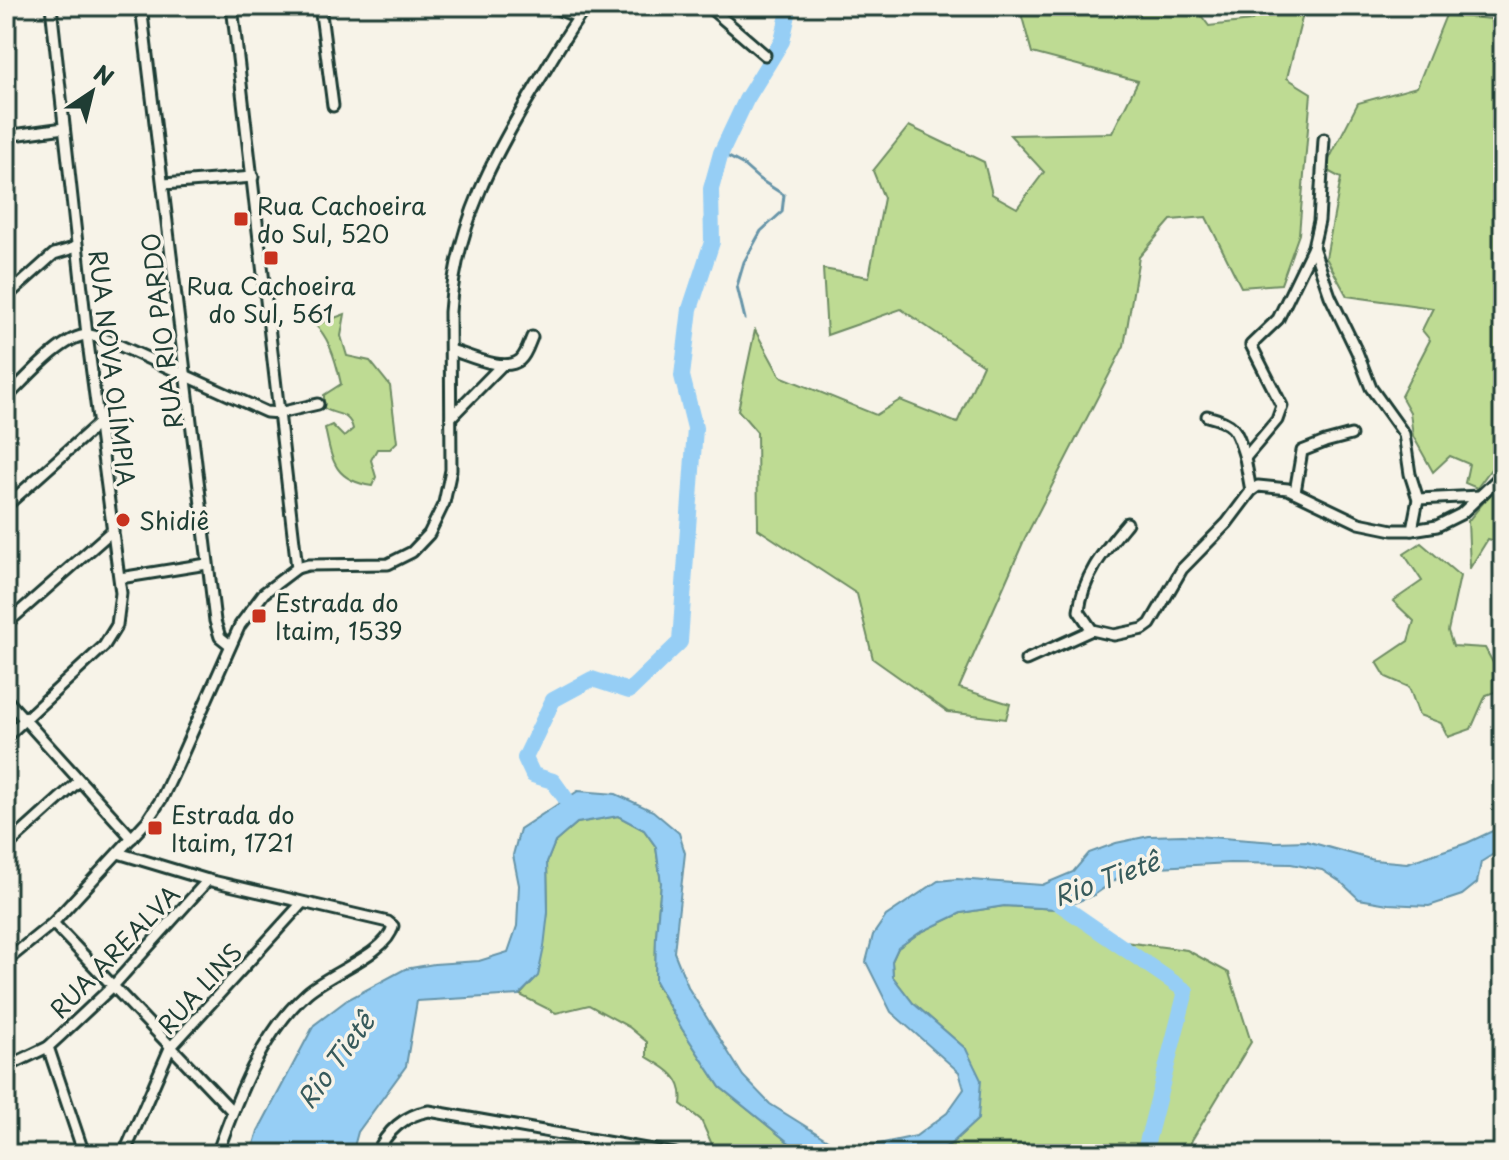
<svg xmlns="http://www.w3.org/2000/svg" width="1509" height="1160" font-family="'Playpen Sans',sans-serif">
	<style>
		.green { fill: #bedb93; stroke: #6e8c64; stroke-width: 2 }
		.water { fill: #96cef5; stroke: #6694a8; stroke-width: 2 }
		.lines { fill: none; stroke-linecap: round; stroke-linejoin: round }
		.stream { stroke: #6694a8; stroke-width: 3 }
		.river { stroke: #96cef5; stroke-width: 16 }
		.minor-casing { stroke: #1f3d34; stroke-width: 15 }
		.minor { stroke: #f7f3e8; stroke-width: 9 }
		.poi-dot { fill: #c8321e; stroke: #f7f3e8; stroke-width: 3 }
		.labels { text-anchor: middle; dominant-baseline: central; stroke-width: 7; stroke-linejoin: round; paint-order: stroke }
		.poi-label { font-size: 24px; fill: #1f3d34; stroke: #f7f3e8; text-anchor: start }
		.street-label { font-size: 24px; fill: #1f3d34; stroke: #f7f3e8 }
		.water-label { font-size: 26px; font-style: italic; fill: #375a5b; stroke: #f7f3e8 }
	</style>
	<rect width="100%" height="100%" fill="#f7f3e8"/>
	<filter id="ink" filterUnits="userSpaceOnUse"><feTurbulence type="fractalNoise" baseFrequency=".0125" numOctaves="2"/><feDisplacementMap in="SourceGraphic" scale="16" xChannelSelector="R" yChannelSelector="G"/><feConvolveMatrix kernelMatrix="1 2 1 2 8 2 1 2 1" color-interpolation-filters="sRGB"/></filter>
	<g filter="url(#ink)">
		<g class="green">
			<path d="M1019,6H1194L1209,26L1251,21L1266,6H1305L1287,78L1311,93L1299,234L1281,284L1241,287L1206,217L1171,220L1139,257L1124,346L1025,538L959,688L1010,704L1006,719L948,712L873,659L857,594L758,529L757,432L738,410L755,330L780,376L876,415L900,400L957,423L983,365L901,309L827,335L823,269L869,277L884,198L873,171L909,126L984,162L992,194L1017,208L1044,172L1010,135L1112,133L1138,81L1032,53Z"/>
			<path d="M1446,15L1491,19L1503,45V458L1494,465L1477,488L1465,483L1469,464L1450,456L1433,472L1413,436L1410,412L1401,396L1430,340L1422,330L1433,308L1347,296L1326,258L1341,178L1324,169L1358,103L1417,87Z"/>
			<path d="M345,314L341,336L347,356L370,361L390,386L397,442L390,449H377L371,460L376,477L372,486C334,480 332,461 325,428L332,425L344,437L353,429C349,411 335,416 324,408V395L341,384C337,365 330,337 315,325Z"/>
			<path d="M1503,479V543L1488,539L1470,568L1468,521Z"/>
			<path d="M1421,543L1460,576L1448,631L1453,646L1485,648L1503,681V689L1486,695L1471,729L1448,737L1441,723L1419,715L1409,687L1386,677L1377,662L1408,641L1414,621L1393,601L1422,581L1404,554Z"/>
			<path d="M618,816L644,830L656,847L661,883L656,936L655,982L682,1029L720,1087L798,1150L808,1154H719L714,1149L701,1120L681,1104C685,1078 666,1068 647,1057V1042L629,1027L589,1005L556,1013L520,995L538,975L548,912L547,862L555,842L577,823Z"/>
			<path d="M1004,906L1059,909L1117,941L1187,950L1229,973L1251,1042L1192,1140L1186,1154H932L951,1144L978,1119L966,1049L913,1003L893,977L892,961L898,948L919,933L961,913Z"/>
		</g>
		<path class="water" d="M578,791L616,794L653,811L679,833L685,853L674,952L689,989L743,1076L770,1104L834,1144L874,1145L916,1136L947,1113L964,1089L959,1072L891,1012L866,962L873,935L886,916L938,881L957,879L1042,885L1073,872L1089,853L1116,843L1149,836L1183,835L1275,842L1306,841L1374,860L1407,863L1467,843L1503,826V848L1481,862L1477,883L1462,895L1429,906L1388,904L1359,899L1342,883L1322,870L1291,864L1230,863L1159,867L1127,872L1094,895L1059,909L1004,906L961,913L919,933L898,948L892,961L893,977L913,1003L966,1049L981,1080L978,1119L951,1144L932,1154H808L798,1150L720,1087L682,1029L655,981L656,936L661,883L656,847L644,830L618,816L577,823L555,842L547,862L548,912L544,947L538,976L519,995L417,1001L406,1066L358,1132L352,1154H251L258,1131L314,1025L347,1000L405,969L434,964L479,961L508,952L517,926L519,885L513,855L520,829Z"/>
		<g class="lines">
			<path class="stream" d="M721,153L742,164L759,179L784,195L782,212L761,231L744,262L737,286L745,319"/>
			<g class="river">
				<path d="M571,806L553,781L533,775L525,758L553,700L592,679L629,691L680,642L695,428L682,376L690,309L712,242L711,189L721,153L746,100L782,41L790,6"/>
				<path d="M1051,898L1186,991L1144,1154"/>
			</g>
			<defs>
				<g id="minor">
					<path d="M141,6L215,621L220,637L230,645"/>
					<path d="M232,6L297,568"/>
					<path d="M320,6L333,106"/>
					<path d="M549,6L578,17"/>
					<path d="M708,6L765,55"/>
					<path d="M6,136L64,128"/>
					<path d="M164,184L253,177"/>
					<path d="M1313,247L1330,296L1357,352L1371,388L1404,434L1410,474L1418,499L1412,530"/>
					<path d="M6,297L54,254L77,247"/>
					<path d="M451,350C468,355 504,373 520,360C526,355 529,344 532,337"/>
					<path d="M6,398C24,381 62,336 87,335C95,335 104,339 112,342L266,412L279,413L318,404"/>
					<path d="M1207,416C1237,424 1236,430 1245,458"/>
					<path d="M451,417L502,365"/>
					<path d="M1251,491L1245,458L1277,420L1282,406L1251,345L1278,319L1313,247L1319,221L1324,139"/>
					<path d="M1295,492L1302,451L1325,442L1351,435"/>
					<path d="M1418,499L1480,496"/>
					<path d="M6,506L100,422"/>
					<path d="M120,578L207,564"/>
					<path d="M6,624L113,530"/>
					<path d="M1092,630L1079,611C1083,575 1105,550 1127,523"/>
					<path d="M1026,660L1092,630L1114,635L1143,629L1150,624L1182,569L1227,523L1251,491L1258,486L1288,489L1359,523L1393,530H1412L1437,526L1461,514L1503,474"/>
					<path d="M6,699L132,838"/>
					<path d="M6,737L104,646L117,625L121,593L87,335L51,6"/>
					<path d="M6,847L79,781"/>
					<path d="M118,853L208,880L388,922L393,926C387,954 329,973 307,993C261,1034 237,1098 217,1154"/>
					<path d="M53,923L232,1111"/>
					<path d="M6,961L53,923L147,821L162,798L178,764L240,625L264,593L297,568L308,565L388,564L412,552L429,534L444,503L451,470L450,312C456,223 495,153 540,79C555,54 569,29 587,6"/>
					<path d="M48,1047L84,1154"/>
					<path d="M6,1067L48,1047L60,1036L113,986L208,880"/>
					<path d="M124,1154L170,1048L302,903"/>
					<path d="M377,1154C386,1131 405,1115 429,1111L675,1154"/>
				</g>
			</defs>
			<use href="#minor" class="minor-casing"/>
			<use href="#minor" class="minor"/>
		</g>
	</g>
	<g class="poi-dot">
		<rect x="233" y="211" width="16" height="16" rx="4"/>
		<rect x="263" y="250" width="16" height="16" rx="4"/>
		<circle cx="123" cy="520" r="8"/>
		<rect x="251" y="608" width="16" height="16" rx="4"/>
		<rect x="147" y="820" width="16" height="16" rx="4"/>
	</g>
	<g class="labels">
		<g class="poi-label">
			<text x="257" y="205">Rua Cachoeira<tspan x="257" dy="28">do Sul, 520</tspan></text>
			<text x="271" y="285" text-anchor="middle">Rua Cachoeira<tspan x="271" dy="28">do Sul, 561</tspan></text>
			<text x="139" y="520">Shidiê</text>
			<text x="275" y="602">Estrada do<tspan x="275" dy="28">Itaim, 1539</tspan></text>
			<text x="171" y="814">Estrada do<tspan x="171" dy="28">Itaim, 1721</tspan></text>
		</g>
		<g class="street-label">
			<text transform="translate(161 331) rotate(-97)">RUA RIO PARDO</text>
			<text transform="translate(113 368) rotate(83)">RUA NOVA OLÍMPIA</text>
			<text transform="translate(114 951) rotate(-46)">RUA AREALVA</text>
			<text transform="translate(199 988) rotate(-48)">RUA LINS</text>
		</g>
		<g class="water-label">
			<text transform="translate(1106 878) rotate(-20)">Rio Tietê</text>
			<text transform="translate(335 1060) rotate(-54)">Rio Tietê</text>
		</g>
	</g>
	<rect width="1509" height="1160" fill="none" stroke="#f7f3e8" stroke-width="32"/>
	<rect x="16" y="16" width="1477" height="1128" fill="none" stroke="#1f3d34" stroke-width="3" filter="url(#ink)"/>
	<g transform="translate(92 92) rotate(35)" stroke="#f7f3e8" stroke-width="6" paint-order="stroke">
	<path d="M0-6L14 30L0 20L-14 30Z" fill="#1f3d34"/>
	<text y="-12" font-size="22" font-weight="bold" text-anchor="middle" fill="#1f3d34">N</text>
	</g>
</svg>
